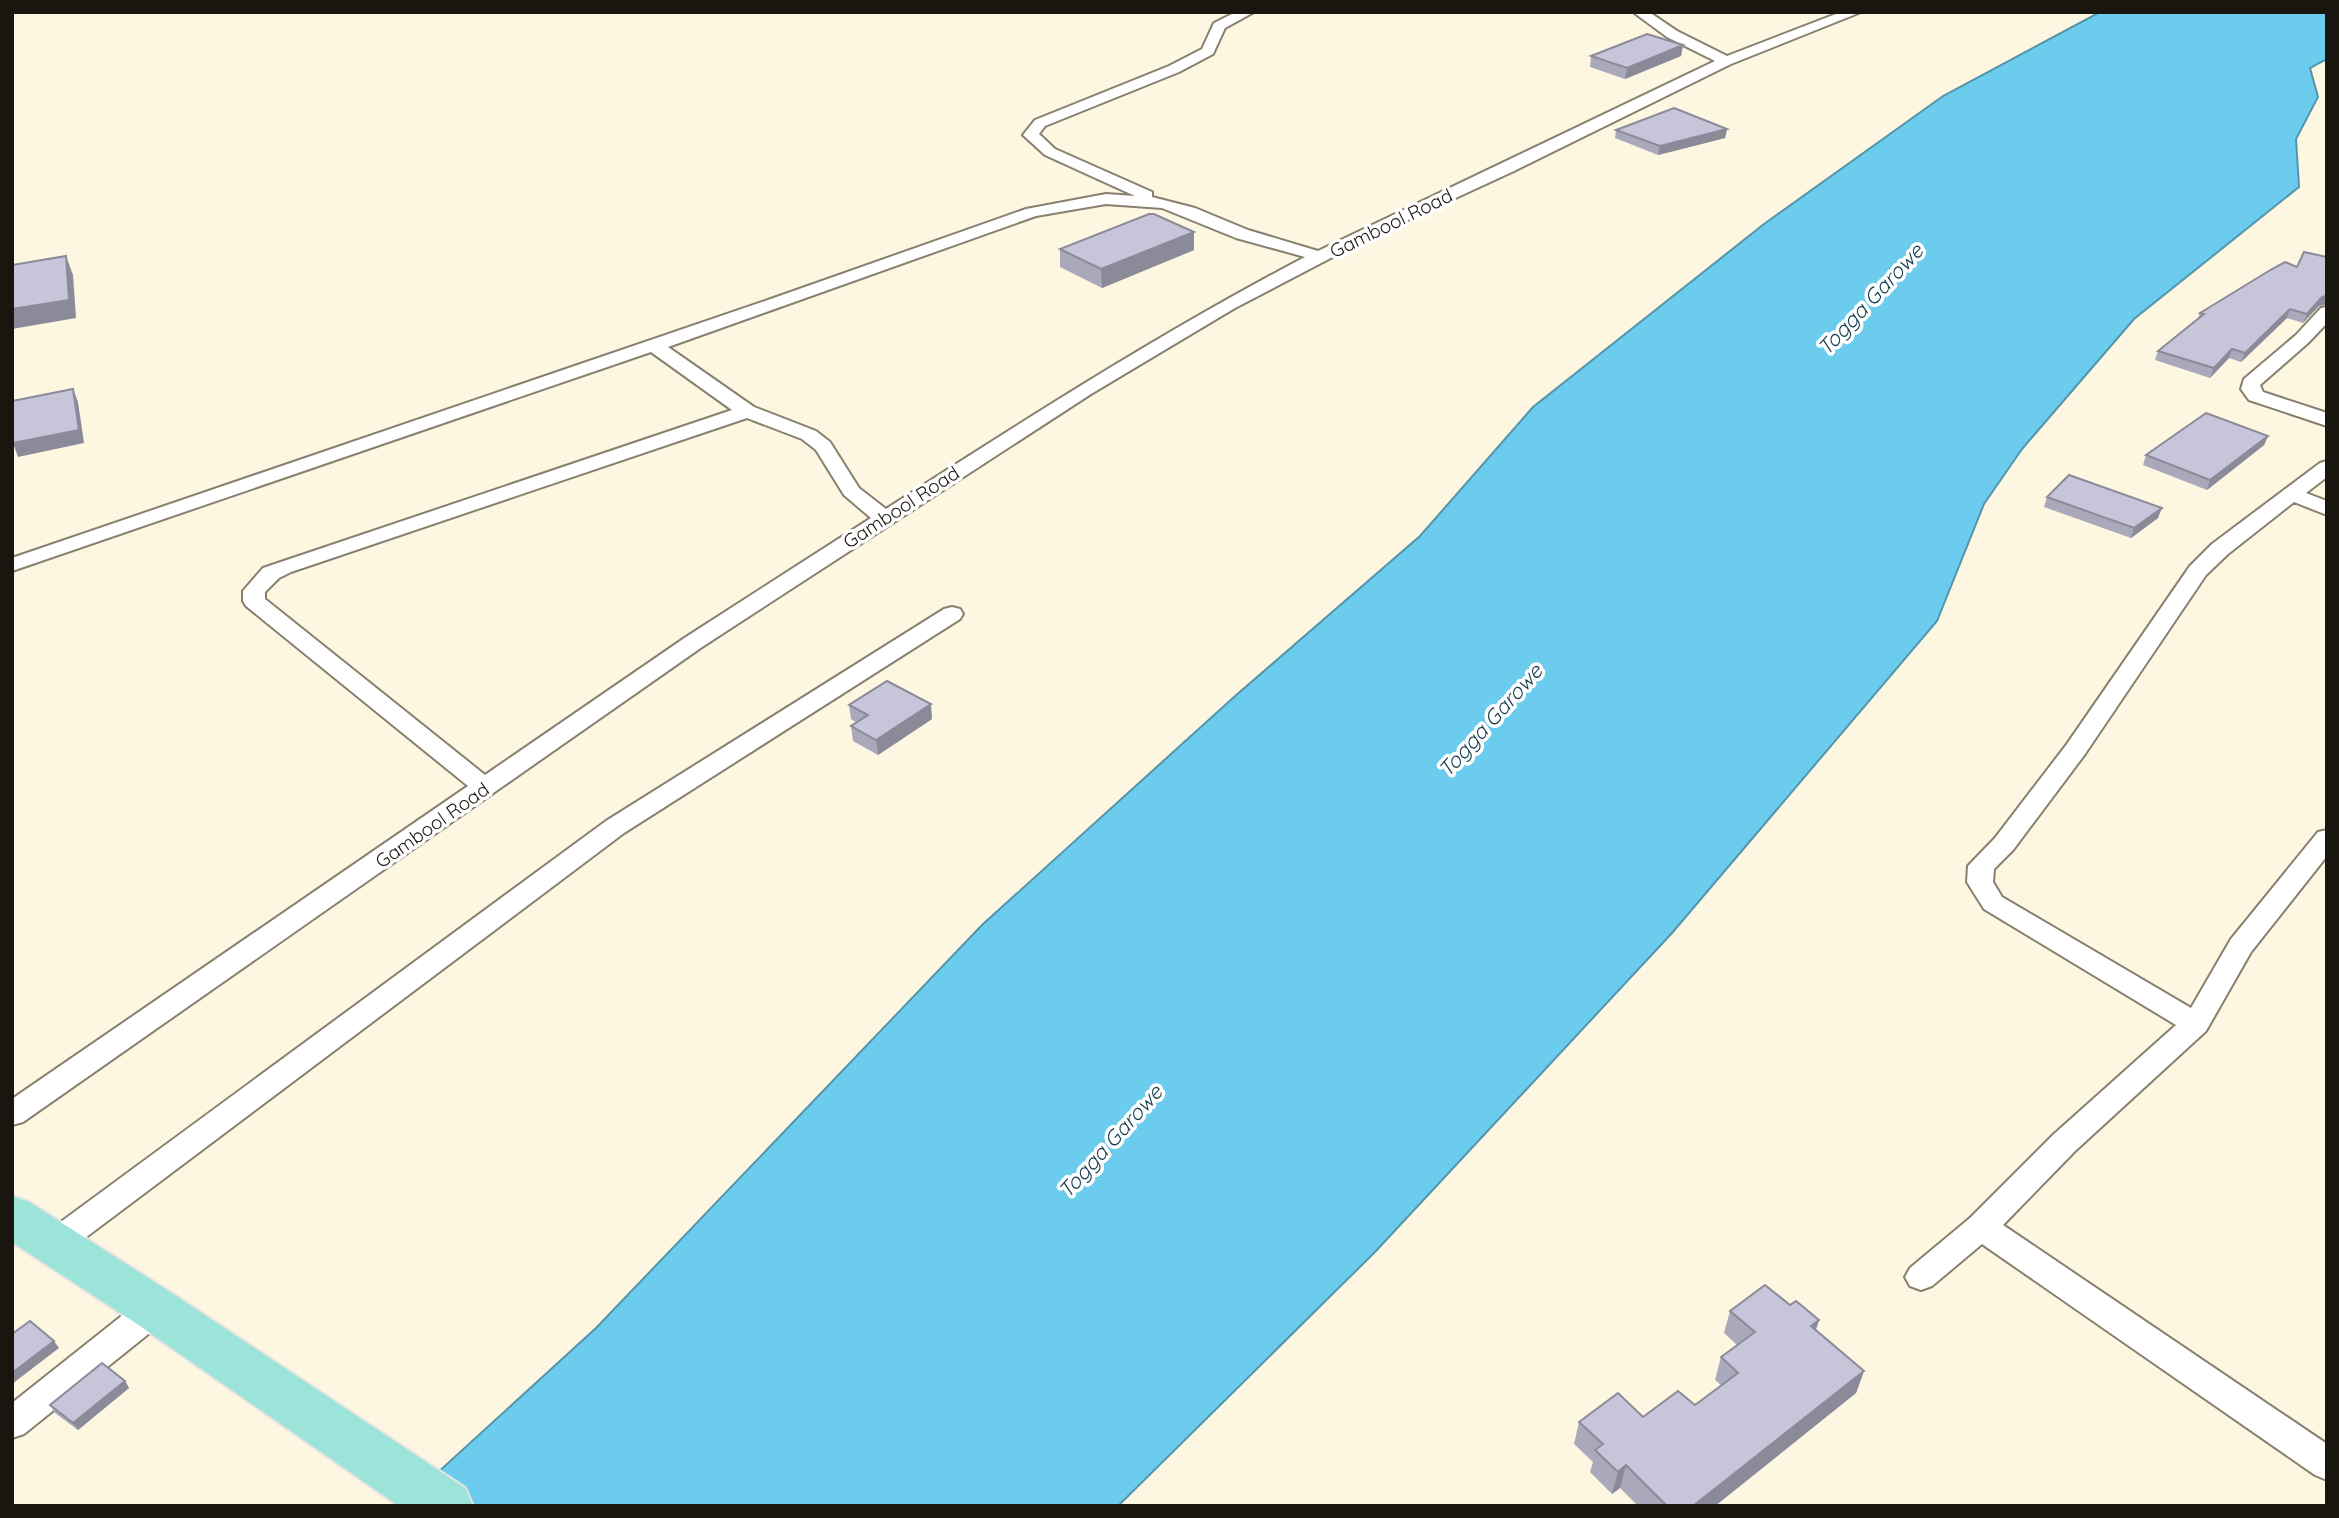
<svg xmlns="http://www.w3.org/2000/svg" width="2339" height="1518" font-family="Quicksand,sans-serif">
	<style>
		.water { fill: #6cccee; stroke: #5395ab; stroke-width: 2 }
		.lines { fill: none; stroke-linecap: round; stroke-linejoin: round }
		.minor-casing { stroke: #87806e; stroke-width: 4 }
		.primary-casing { stroke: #e3e3e2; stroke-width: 4 }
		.minor { fill: #fff; fill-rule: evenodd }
		.primary { fill: #9ce3d9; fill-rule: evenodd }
		.wall { fill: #aaa9bb }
		.shaded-wall { fill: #8b8a99 }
		.building { fill: #c6c5da; stroke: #8b8a99; stroke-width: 2 }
		.labels { text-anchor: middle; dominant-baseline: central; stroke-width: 7; stroke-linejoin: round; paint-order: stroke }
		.street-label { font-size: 19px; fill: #19160f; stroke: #fff }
		.water-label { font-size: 21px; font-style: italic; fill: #15404f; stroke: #fff }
	</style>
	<rect width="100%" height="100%" fill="#fdf6e1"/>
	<path class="water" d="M2100,12H2327V59L2310,68L2318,97L2296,139L2299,187L2134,319L2022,449L1984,504L1937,621L1672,933L1375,1252L1118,1506H401L596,1328L982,925L1234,697L1420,536L1533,407L1764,224L1943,96Z"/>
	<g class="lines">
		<defs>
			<g id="minor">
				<path d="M1236,12H1254L1225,28L1213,54L1179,72L1045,126L1039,134L1055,149L1152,192V197L1195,208L1248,230L1318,251L1715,61L1667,37L1633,12H1649L1677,31L1727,56L1841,12H1861L1731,64L1514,171L1369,238L1235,308L1091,394L702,647L23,1122L12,1125V1099L468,786L246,606L243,601V591L263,568L732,410L651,352L12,571V558L768,300L1026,209L1106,194L1135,196L1045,155L1023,135L1035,120L1169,66L1202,49L1214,23ZM1106,204L1162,208L1236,238L1305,257C1160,333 1023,421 886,509L859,488L830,442L816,431L754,407L668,347L1036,216ZM747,418L802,439L816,450L844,495L871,518L686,637L485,775L265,599V592L279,578L291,572Z"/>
				<path d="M2327,307V323L2308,343L2260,385L2263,392L2327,413V426L2249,400L2241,389L2244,379L2296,335L2321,308Z"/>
				<path d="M2327,461V477L2306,493L2327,501V515L2294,502L2228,554L2206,575L2085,754L2013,850L1994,869L1993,882L2002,897L2191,1008L2231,939L2318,832L2327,830V856L2251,952L2206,1031L2075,1151L2003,1225L2327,1444V1480L2315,1475L1982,1244L1932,1286L1921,1290L1910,1286L1905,1277L1910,1268L1970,1218L2053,1135L2176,1025L1984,909L1967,882L1968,866L1995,838L2067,744L2190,566L2212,544L2320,463Z"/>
				<path d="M952,607L960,609L963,614L960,619L624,833L65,1253L54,1257L43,1253L38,1244L43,1235L606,821L944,609Z"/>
				<path d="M155,1295L167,1299L171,1309L167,1319L24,1434L12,1438V1403L143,1299Z"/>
			</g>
			<path id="primary" d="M12,1196L29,1202L173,1294L465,1488L473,1506H399L137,1324L12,1242Z"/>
		</defs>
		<use href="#minor" class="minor-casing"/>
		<use href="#primary" class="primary-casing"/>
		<use href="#minor" class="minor"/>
		<use href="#primary" class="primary"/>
	</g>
	<g class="wall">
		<path d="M1683,45L1681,56L1625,79L1590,67L1591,56Z"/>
		<path d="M1727,129L1725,138L1658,155L1615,138L1616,130Z"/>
		<path d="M1194,232V250L1102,288L1060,267V249Z"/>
		<path d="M2327,257V305L2319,306L2303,323L2287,318L2241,362L2229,358L2210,378L2155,360L2158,351L2198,319L2200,313L2297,267Z"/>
		<path d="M2268,436L2264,445L2207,490L2143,465L2146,455Z"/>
		<path d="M2047,497L2158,518L2131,538L2044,507Z"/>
		<path d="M849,705L932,719L878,755L853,741L851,726L857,723L851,719Z"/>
		<path d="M1790,1305L1819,1320L1816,1330L1864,1371L1856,1393L1715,1506H1638L1620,1488L1612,1494L1590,1472L1593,1462L1574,1444L1579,1422L1643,1417L1695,1405L1721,1385L1715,1380L1721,1357L1737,1345L1724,1333L1730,1311Z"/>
		<path d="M125,1381L129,1388L78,1430L55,1413L50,1405Z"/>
	</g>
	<g class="shaded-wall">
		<path d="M1683,45L1681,56L1625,79L1627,68Z"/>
		<path d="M1727,129L1725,138L1658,155L1660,146Z"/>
		<path d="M1194,232V250L1102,288L1101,269Z"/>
		<path d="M66,256L73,275L76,318L12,329V309Z"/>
		<path d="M2327,296V304L2319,306L2303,323L2307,314L2322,297Z"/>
		<path d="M2290,309L2287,318L2241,362L2245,353Z"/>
		<path d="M2232,349L2229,358L2210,378L2214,368Z"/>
		<path d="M73,389L78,402L84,443L18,457L13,443Z"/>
		<path d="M2268,436L2264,445L2207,490L2210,480Z"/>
		<path d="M2162,508L2158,518L2131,538L2134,528Z"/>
		<path d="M931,704L932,719L878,755L876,740Z"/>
		<path d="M1819,1320L1811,1343V1326Z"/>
		<path d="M54,1341L59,1348L12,1384V1373Z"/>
		<path d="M1864,1371L1856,1393L1715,1506H1693Z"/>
		<path d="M125,1381L129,1388L78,1430L73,1423Z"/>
		<path d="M1626,1465L1620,1488L1612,1494L1618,1472Z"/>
	</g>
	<g class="building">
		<path d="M1647,34L1683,45L1627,68L1591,56Z"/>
		<path d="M1674,108L1727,129L1660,146L1616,130Z"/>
		<path d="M1149,214H1154L1194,232L1101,269L1060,249Z"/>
		<path d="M2304,252L2327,257V296L2322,297L2307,314L2290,309L2245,353L2232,349L2214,368L2158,351L2204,314L2200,313L2272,269L2285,262L2297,267Z"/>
		<path d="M66,256L69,300L12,309V265Z"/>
		<path d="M73,389L79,430L13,443L12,401Z"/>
		<path d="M2206,413L2268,436L2210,480L2146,455Z"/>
		<path d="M2069,475L2162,508L2134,528L2047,497Z"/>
		<path d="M887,681L931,704L876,740L851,726L868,715L849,705Z"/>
		<path d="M1765,1285L1790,1305L1796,1301L1819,1320L1811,1326L1864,1371L1693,1506H1667L1626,1465L1618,1472L1595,1450L1603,1444L1579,1422L1618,1393L1643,1417L1678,1391L1695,1405L1738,1373L1721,1357L1755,1332L1730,1311Z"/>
		<path d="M30,1321L54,1341L12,1373V1334Z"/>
		<path d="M102,1363L125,1381L73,1423L50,1405Z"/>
	</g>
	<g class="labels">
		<g class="street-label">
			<text transform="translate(1391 223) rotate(-26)">Gambool Road</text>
			<text transform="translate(901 507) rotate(-33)">Gambool Road</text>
			<text transform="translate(432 825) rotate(-35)">Gambool Road</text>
		</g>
		<g class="water-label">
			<text transform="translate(1870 299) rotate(-47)">Togga Garowe</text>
			<text transform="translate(1490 720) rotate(-48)">Togga Garowe</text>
			<text transform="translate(1110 1141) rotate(-48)">Togga Garowe</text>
		</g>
	</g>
	<rect width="2339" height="1518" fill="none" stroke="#19160f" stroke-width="28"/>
</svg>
